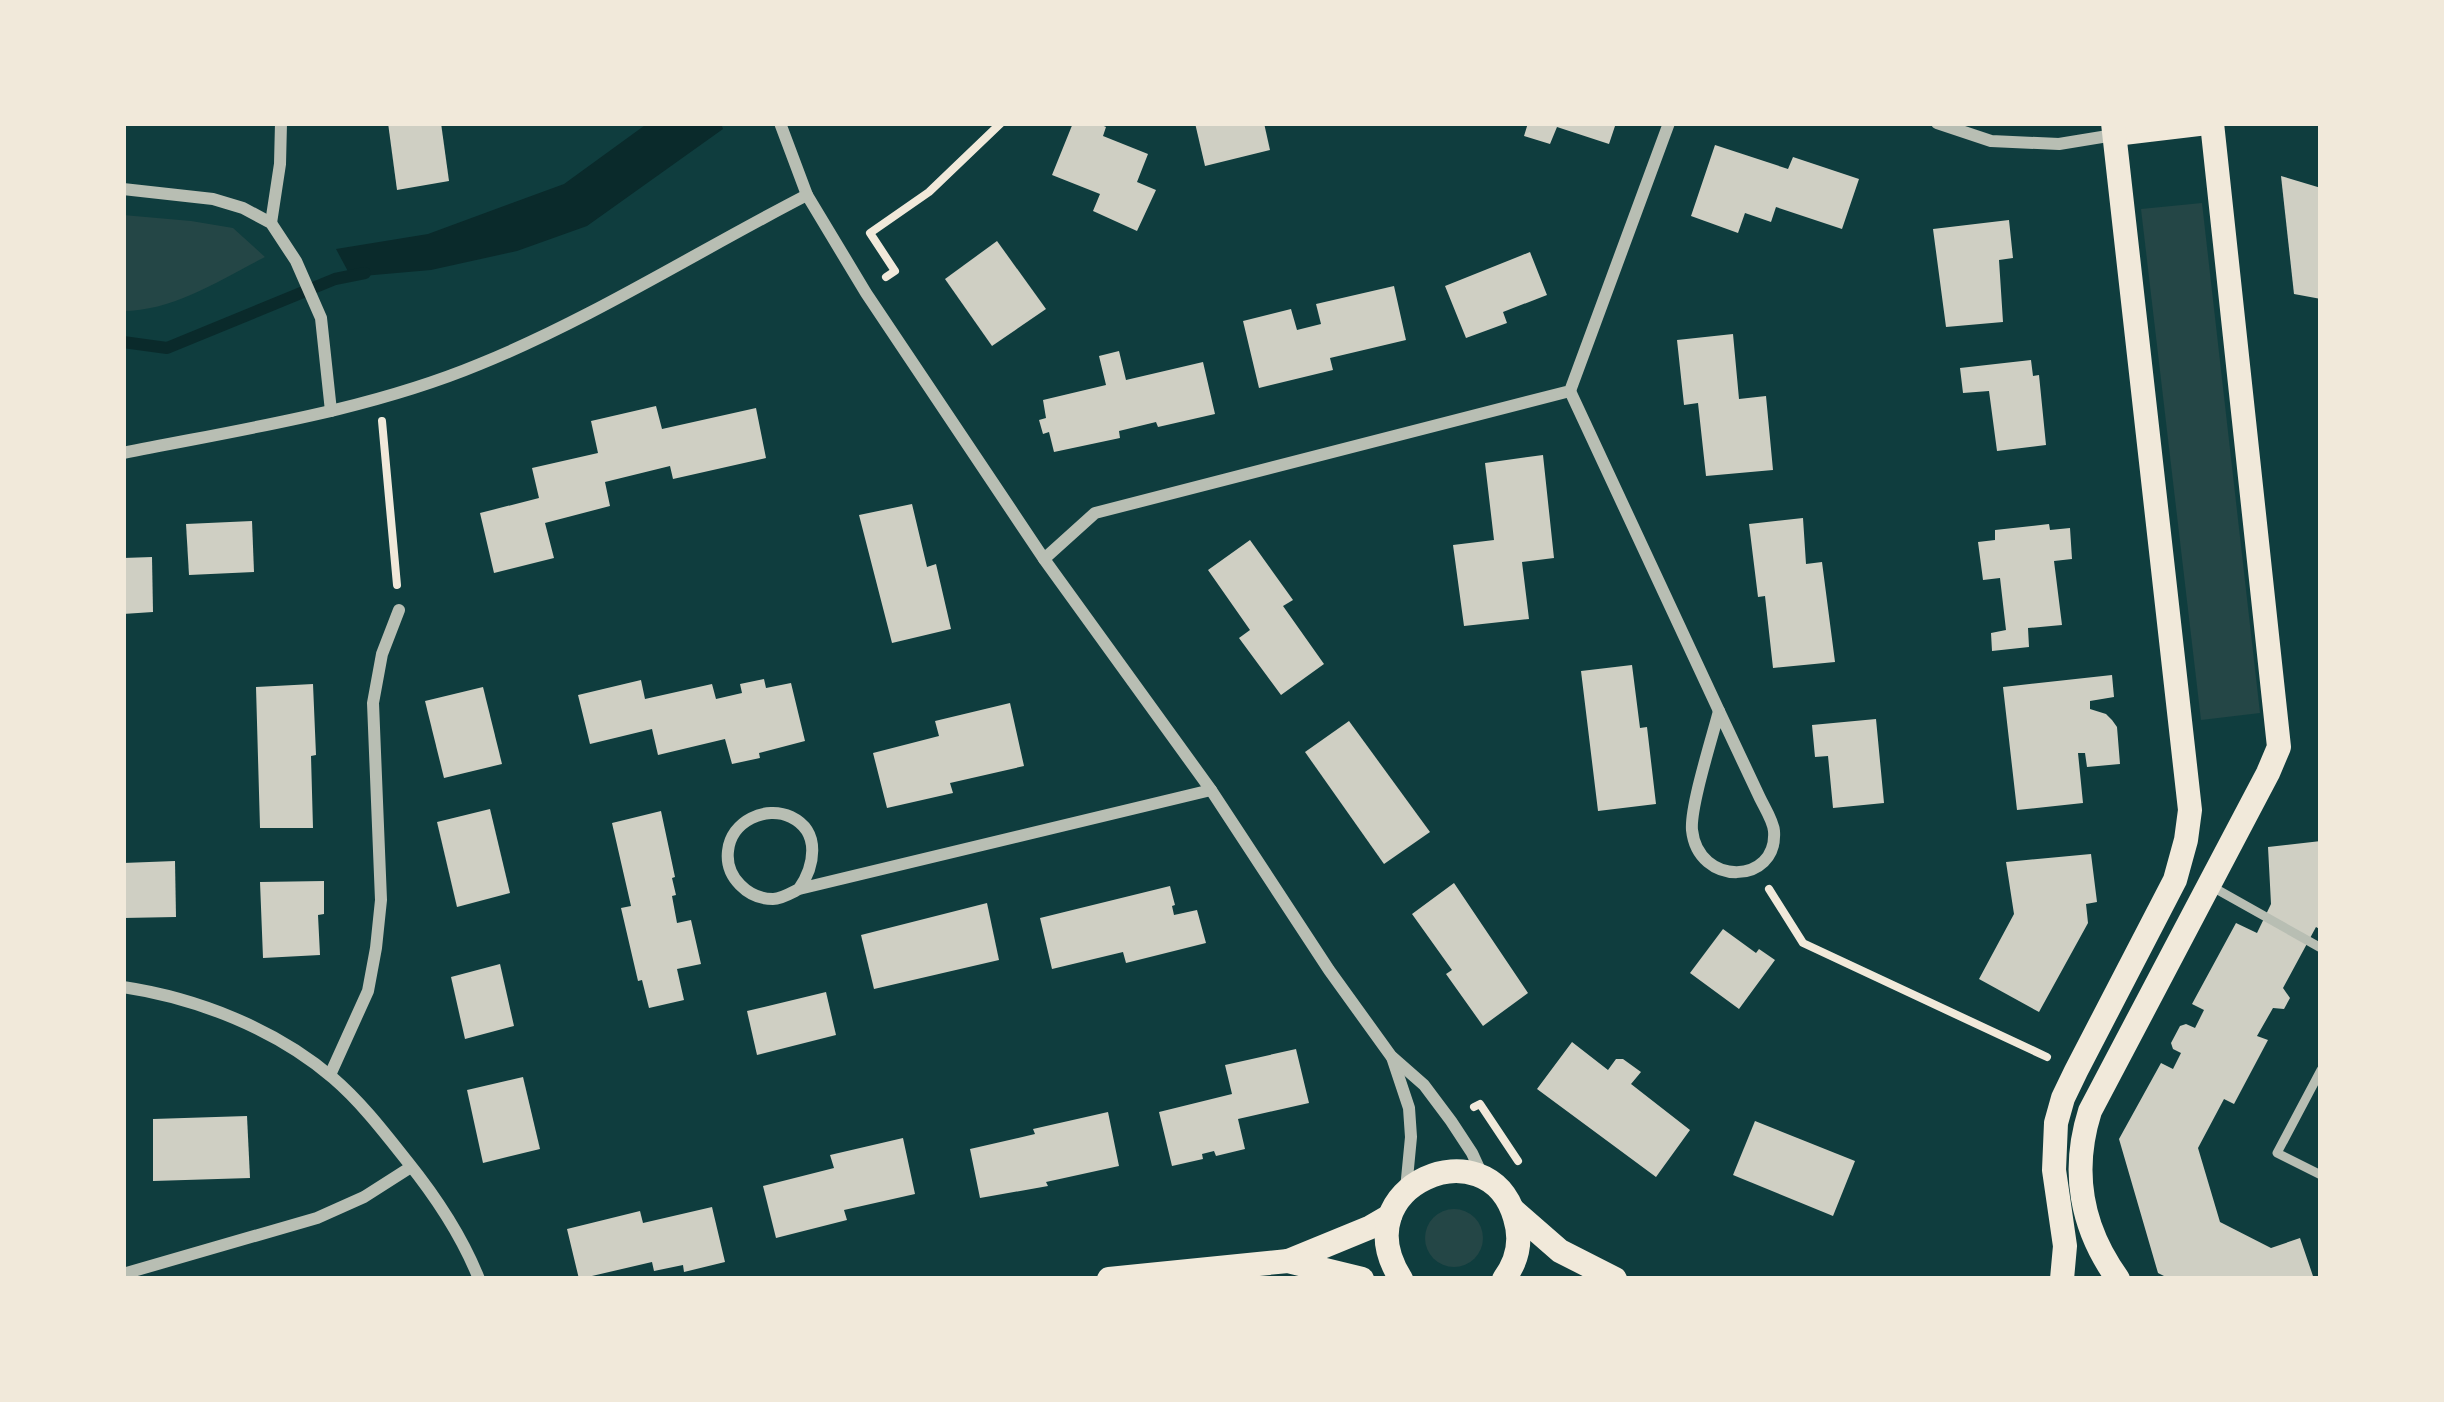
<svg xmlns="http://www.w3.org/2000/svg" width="2444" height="1402" font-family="Signika,sans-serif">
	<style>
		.green { fill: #244646 }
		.water { fill: #0a2a2b }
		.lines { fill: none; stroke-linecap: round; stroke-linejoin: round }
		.stream { stroke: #0a2a2b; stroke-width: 12 }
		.building { fill: #cfcfc3 }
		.path { stroke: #f1e9da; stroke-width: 8 }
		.service { stroke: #b8beb3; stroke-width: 9 }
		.minor { stroke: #b8beb3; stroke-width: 12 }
		.secondary { stroke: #f1e9da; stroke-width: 24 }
	</style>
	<rect width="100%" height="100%" fill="#0f3d3e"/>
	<g class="green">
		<path d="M2202,203L2260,713L2201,720L2141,209Z"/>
		<path d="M123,215L191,221L233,228L265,257C222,279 173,311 123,311Z"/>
		<circle cx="1454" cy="1238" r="29"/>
	</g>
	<path class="water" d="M648,123H721L723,129L587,226L517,251L431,270L351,277L336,249L428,234L564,184Z"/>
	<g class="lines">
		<path class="stream" d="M123,342L167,348L335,279L365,273"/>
	</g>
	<g class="building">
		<path d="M388,123H441L449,181L397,190Z"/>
		<path d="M1073,123H1097L1106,127L1103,136L1148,154L1137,182L1156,190L1137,231L1093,211L1100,194L1052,175Z"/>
		<path d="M1195,123H1264L1270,150L1205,166Z"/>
		<path d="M1528,123H1616L1609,144L1557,127L1550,144L1524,136Z"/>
		<path d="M1715,145L1788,169L1793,157L1859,179L1842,229L1776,207L1771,222L1745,213L1738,233L1691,216Z"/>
		<path d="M2281,176L2321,188V299L2294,294Z"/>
		<path d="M2009,220L2013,258L1999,260L2003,322L1946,327L1933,229Z"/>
		<path d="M997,241L1046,309L992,346L945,279Z"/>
		<path d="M1530,252L1547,295L1503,312L1507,323L1466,338L1445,286Z"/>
		<path d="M1394,286L1406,340L1330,358L1333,370L1259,388L1243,321L1291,309L1297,330L1321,324L1316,304Z"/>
		<path d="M1733,334L1739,399L1766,396L1773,470L1706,476L1698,403L1684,405L1677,340Z"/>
		<path d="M1119,351L1126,380L1203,362L1215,414L1158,427L1156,422L1119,431L1120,438L1054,452L1049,432L1043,434L1039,420L1046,418L1043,400L1106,385L1099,356Z"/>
		<path d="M2031,360L2033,376L2039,375L2046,445L1997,451L1989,391L1963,393L1960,368Z"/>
		<path d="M656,406L662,429L756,408L766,458L673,479L670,466L605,482L610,506L545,523L554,558L494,573L480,513L539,498L532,468L598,453L591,421Z"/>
		<path d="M1543,455L1554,558L1522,562L1529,619L1464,626L1453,545L1494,540L1485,463Z"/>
		<path d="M912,504L927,567L936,564L951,629L892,643L859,515Z"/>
		<path d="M1803,518L1806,564L1822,562L1835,662L1773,668L1765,596L1758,597L1749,524Z"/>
		<path d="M252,521L254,572L189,575L186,524Z"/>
		<path d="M2049,524L2050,530L2070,528L2072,559L2054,561L2062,625L2028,628L2029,647L1992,651L1991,633L2006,630L2000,578L1983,580L1978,542L1995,540V530Z"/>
		<path d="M1250,540L1293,600L1283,606L1324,664L1281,695L1239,638L1250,630L1208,570Z"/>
		<path d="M152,557L153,612L123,614V558Z"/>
		<path d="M1632,665L1640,728L1647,727L1656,804L1598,811L1581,671Z"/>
		<path d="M2112,675L2114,697L2090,701V709L2106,714L2112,720L2117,727L2120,764L2087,767L2085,753H2078L2083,803L2017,810L2003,687Z"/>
		<path d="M764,679L766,688L791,683L805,741L759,753L760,758L732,764L725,739L658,755L652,729L590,744L578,695L641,680L645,699L712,684L716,699L742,693L740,684Z"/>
		<path d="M313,684L316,755L311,756L313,828H260L256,687Z"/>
		<path d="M483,687L502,764L444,778L425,701Z"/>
		<path d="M1010,703L1024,766L950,783L953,793L887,808L873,753L939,736L935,721Z"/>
		<path d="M1876,719L1884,803L1833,808L1828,756L1815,757L1812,725Z"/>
		<path d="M1349,721L1430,832L1384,864L1305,752Z"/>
		<path d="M490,809L510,893L457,907L437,822Z"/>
		<path d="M661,811L675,877L672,878L676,895L672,896L677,923L691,920L701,964L677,969L684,1000L649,1008L642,980L638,981L621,908L631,906L612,823Z"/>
		<path d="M2321,841V930L2316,927L2283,988L2290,998L2284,1009L2273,1008L2257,1036L2268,1040L2234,1104L2224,1099L2198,1148L2220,1222L2271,1248L2300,1238L2314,1279H2170L2158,1273L2119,1139L2161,1063L2173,1069L2181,1053L2173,1049L2171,1043L2180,1026L2186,1024L2195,1028L2204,1010L2192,1004L2236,923L2257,933L2271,904L2268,847Z"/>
		<path d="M2091,854L2097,902L2086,904L2088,923L2039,1012L1979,979L2014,914L2006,862Z"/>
		<path d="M175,861L176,917L123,918V863Z"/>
		<path d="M324,881V914L318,915L320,955L263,958L260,882Z"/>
		<path d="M1454,883L1528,993L1483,1026L1446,974L1452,970L1412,914Z"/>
		<path d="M1170,886L1175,905L1172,906L1174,915L1197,910L1206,943L1126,963L1123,952L1052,969L1040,918Z"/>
		<path d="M987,903L999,960L874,989L861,935Z"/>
		<path d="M1723,929L1756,953L1759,949L1775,960L1739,1009L1690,973Z"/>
		<path d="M500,964L514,1026L465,1039L451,977Z"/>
		<path d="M826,992L836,1035L757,1055L747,1011Z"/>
		<path d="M1572,1042L1608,1070L1616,1059H1623L1641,1072L1631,1084L1690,1130L1656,1177L1537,1089Z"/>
		<path d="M1296,1049L1309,1103L1238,1119L1245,1149L1216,1156L1214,1151L1202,1154L1203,1159L1172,1166L1159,1112L1232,1094L1225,1065Z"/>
		<path d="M523,1077L540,1149L483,1163L467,1090Z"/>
		<path d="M1108,1112L1119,1166L1046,1182L1048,1186L980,1198L970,1149L1035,1134L1033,1129Z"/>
		<path d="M247,1116L250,1178L153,1181V1119Z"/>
		<path d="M1755,1121L1855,1161L1833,1216L1733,1175Z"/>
		<path d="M903,1138L915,1194L844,1210L847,1220L776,1238L763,1186L834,1168L830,1155Z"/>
		<path d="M712,1207L725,1262L684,1272L683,1265L654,1271L652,1262L579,1279L567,1229L640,1211L643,1223Z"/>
	</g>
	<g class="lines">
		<g class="path">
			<path d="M886,277L895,271L870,233L929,192L1001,123"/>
			<path d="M382,421L397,585"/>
			<path d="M1769,889L1803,943L2047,1057"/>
			<path d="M1474,1107L1480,1104L1518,1161"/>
		</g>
		<g class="service">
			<path d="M2209,885L2321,948"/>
			<path d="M2321,1070L2277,1153L2321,1175"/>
		</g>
		<g class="minor">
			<path d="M780,123L807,195L866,293L1044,559L1211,790L1329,970L1391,1056L1424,1085L1451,1121L1472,1153L1483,1177"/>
			<path d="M1937,123L1991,141L2059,144L2114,135"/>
			<path d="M123,189L213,199L243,208L271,223L296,261L321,318L331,411"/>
			<path d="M271,223L280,164L281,123"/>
			<path d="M1570,391L1719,711"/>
			<path d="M123,453C242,429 367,411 480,364C593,318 698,251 807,195"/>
			<path d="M1044,559L1095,513L1570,391L1669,123"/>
			<path d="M1719,711C1732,739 1746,768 1759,796C1764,807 1773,820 1774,831C1778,885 1698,887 1692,830C1690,807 1712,738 1719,711Z"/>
			<path d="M799,889C814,867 822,832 791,817C766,805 731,821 728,851C725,877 748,899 773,899C781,899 791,893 799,889L1211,790"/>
			<path d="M123,987C197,998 276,1029 333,1078C361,1102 384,1132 407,1161C436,1197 462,1236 479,1279"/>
			<path d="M1392,1057L1409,1108L1411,1137L1406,1189"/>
			<path d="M330,1075L368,991L376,948L381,900L373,703L382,654L399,610"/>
			<path d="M123,1274L317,1218L364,1197L411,1167"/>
		</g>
		<g class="secondary">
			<path d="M2115,134L2207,123"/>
			<path d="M1513,1210L1560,1251L1615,1279"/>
			<path d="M1288,1261L1371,1227L1390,1216"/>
			<path d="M1109,1279L1288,1261L1362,1279"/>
			<path d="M1401,1279C1341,1186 1488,1124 1515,1218C1522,1240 1518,1260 1504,1279"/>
			<path d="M2062,1279L2065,1246L2054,1170L2056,1123L2063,1098L2076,1071L2175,880L2186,840L2190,810L2113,123"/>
			<path d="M2118,1279C2081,1228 2071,1171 2090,1111L2268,773L2279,747L2212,123"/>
		</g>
	</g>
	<rect width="2444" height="1402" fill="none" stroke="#f1e9da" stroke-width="252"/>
</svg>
